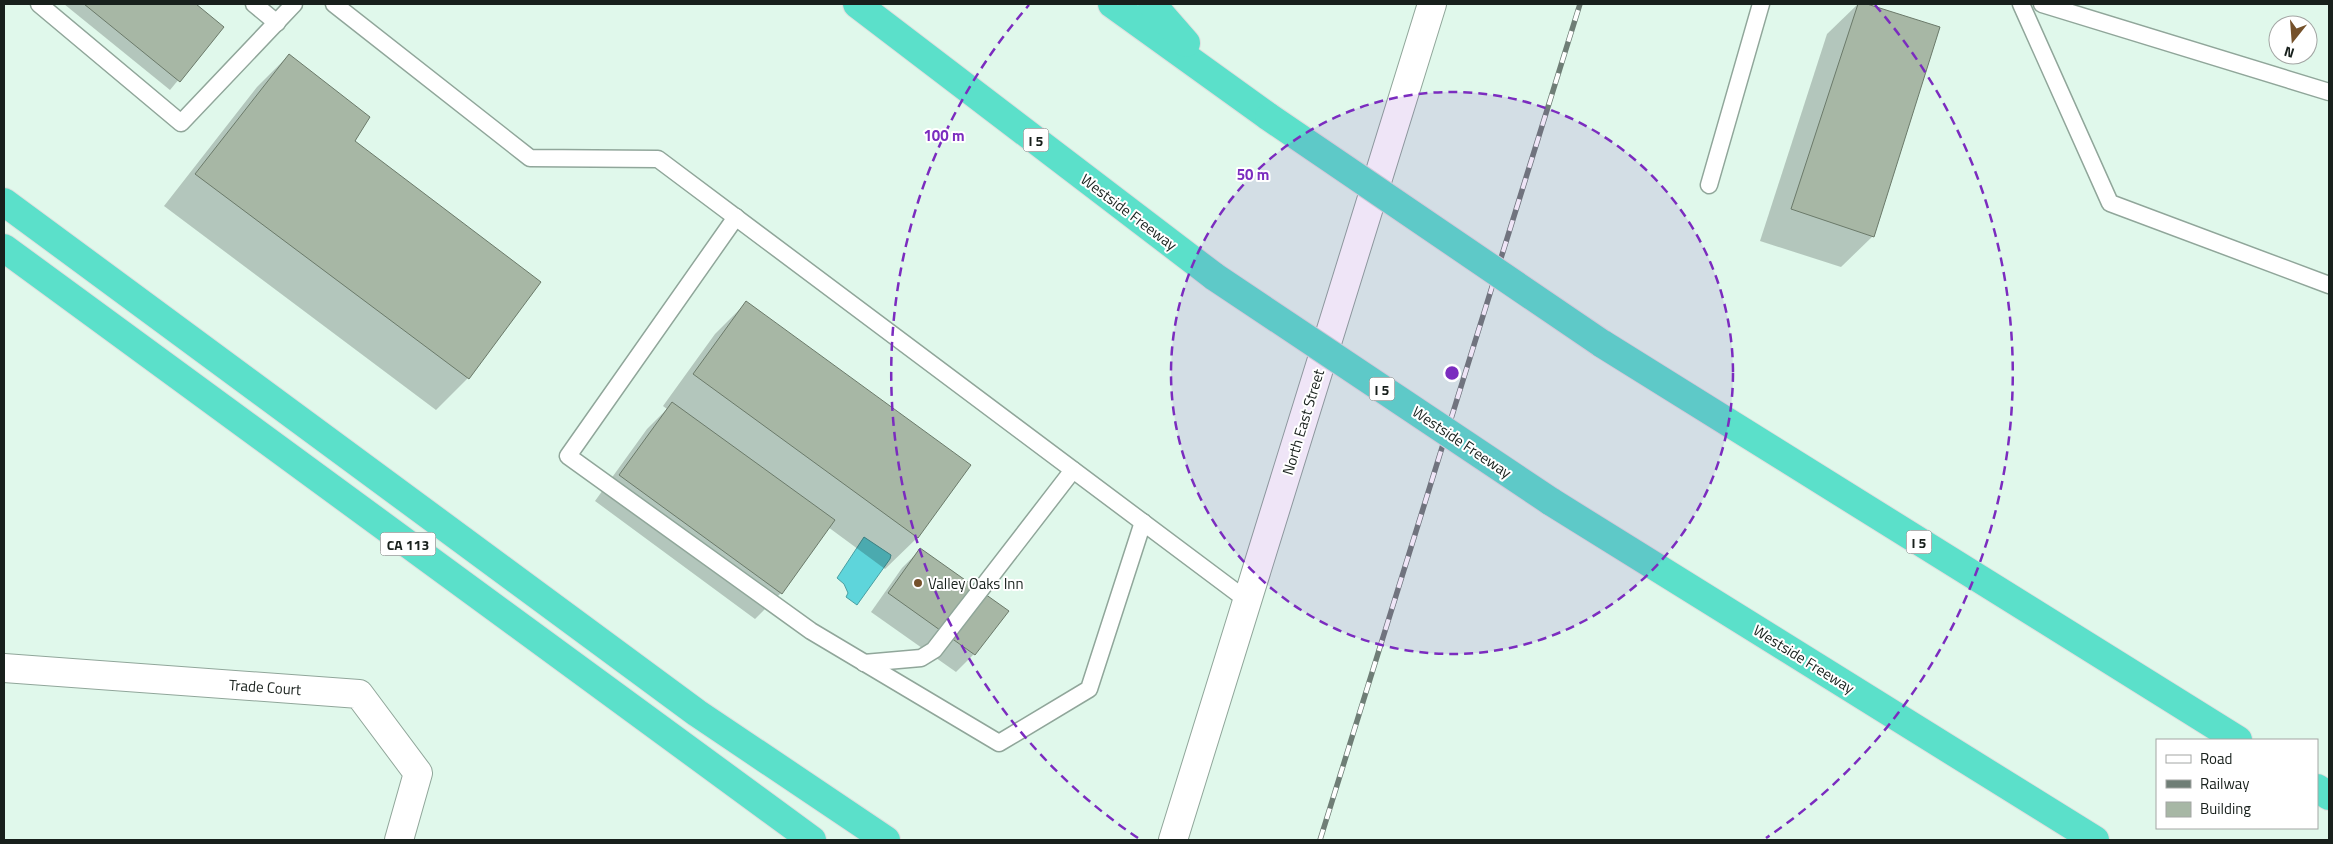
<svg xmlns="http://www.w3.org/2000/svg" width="2333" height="844" font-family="'Titillium Web',sans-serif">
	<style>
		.water { fill: #5ed5db; stroke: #499fa2 }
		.shadow { fill: #0003 }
		.building { fill: #a7b7a5; stroke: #6b7a6a }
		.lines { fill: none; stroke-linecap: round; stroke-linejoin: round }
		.lane-casing { stroke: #90a69a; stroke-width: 19 }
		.street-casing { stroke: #90a69a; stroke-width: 30 }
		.secondary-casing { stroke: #90a69a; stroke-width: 30 }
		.highway-casing { stroke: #dfe0df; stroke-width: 30 }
		.lane { stroke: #fff; stroke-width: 16 }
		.street { stroke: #fff; stroke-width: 28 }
		.secondary { stroke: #fff; stroke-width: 28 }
		.highway { stroke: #5be0ca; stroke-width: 28 }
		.rail-casing { stroke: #6f7e76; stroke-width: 5.5 }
		.rail { stroke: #fff; stroke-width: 4; stroke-dasharray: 11; stroke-linecap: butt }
		.highway-bridge-casing { stroke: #dfe0df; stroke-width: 30; stroke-linecap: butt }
		.highway-bridge { stroke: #5be0ca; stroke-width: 28 }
		.ring { fill: none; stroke: #7b2cbf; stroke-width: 2.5; stroke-dasharray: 9 6 }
		.poi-dot { fill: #75512b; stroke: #fff; stroke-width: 2 }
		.labels { text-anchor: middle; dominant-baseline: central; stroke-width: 4; stroke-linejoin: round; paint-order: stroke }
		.shield { fill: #fff; stroke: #5d6360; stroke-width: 1 }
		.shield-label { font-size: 14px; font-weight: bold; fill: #18201c }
		.street-label { font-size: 15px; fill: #18201c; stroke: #fff }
		.poi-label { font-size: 15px; fill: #18201c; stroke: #fff; text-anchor: start }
		.centre { fill: #7b2cbf; stroke: #fff; stroke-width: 2.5 }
		.ring-label { font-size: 15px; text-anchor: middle; font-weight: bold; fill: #7b2cbf; stroke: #fff; stroke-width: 4; stroke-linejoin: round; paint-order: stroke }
	</style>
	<rect width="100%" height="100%" fill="#e0f8eb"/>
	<path class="water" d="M864,537L891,555L890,559L857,605L846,597L848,593L844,584L837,578Z"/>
	<g class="shadow">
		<path d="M64,4H194L222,27L170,90Z"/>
		<path d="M1858,4L1939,28L1873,236L1841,267L1760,241L1827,34Z"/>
		<path d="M289,55L353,141L539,282L468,378L436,410L164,206L257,87Z"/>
		<path d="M746,303L969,466L917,538L885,569L828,527L781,593L755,619L595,501L647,429L667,409L663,406L715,334Z"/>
		<path d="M920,550L974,654L956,672L871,612L902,568Z"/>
	</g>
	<g class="building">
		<path d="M84,4H196L224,27L180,82Z"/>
		<path d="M1858,4H1867L1940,27L1874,237L1791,209Z"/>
		<path d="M289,54L370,117L355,141L541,282L469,379L195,174Z"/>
		<path d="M746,301L971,465L918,538L693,374Z"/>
		<path d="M672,402L835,520L782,594L619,475Z"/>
		<path d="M920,548L1009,611L975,655L888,593Z"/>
	</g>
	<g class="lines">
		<defs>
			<g id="lane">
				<path d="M39,4L181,123L294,4"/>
				<path d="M254,4L277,23"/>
				<path d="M334,4L530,158L658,159L1248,601"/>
				<path d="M2021,4L2110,203L2329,285"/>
				<path d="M2042,4L2329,92"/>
				<path d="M1709,185L1761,4"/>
				<path d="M736,217L568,456L811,631L999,743L1089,689L1143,522"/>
				<path d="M864,663L921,658L934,650L1073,470"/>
			</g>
			<path id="street" d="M4,668L359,694L418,773L399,840"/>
			<path id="secondary" d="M1173,840L1432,4"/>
			<g id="highway">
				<path d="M857,4L1215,277"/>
				<path d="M1112,4L1269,117"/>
				<path d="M1152,4L1186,43"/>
				<path d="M4,202L697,713L886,840"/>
				<path d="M4,248L812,840"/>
				<path d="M1601,343L2238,740"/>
				<path d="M1550,501L2095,840"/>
				<path d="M2317,788L2329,796"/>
			</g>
		</defs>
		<use href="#lane" class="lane-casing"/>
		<use href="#street" class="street-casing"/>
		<use href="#secondary" class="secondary-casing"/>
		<use href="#highway" class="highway-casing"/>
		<use href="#lane" class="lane"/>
		<use href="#street" class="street"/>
		<use href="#secondary" class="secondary"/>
		<use href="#highway" class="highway"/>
		<defs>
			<path id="rail" d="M1320,840L1580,4"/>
		</defs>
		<use href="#rail" class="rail-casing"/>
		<use href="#rail" class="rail"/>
		<defs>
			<g id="highway-bridge">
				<path d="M1269,117L1601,343"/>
				<path d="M1215,277L1550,501"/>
			</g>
		</defs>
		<use href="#highway-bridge" class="highway-bridge-casing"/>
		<use href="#highway-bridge" class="highway-bridge"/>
	</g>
	<circle cx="1452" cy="373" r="281" fill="#7b2cbf" fill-opacity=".12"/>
	<g class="ring">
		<circle cx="1452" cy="373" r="281"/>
		<path d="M1138 838A561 561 0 0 1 1029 5M1875 5A561 561 0 0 1 1766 838"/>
	</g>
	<circle class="poi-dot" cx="918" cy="583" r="5"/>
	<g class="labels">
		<g class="shield">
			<rect x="1023.5" y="128.5" width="25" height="23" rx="4"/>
			<rect x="1369.5" y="377.5" width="25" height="23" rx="4"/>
			<rect x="1906.5" y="530.5" width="25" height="23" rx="4"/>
			<rect x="380.5" y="532.5" width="55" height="23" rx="4"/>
		</g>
		<g class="shield-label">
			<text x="1036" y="140">I 5</text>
			<text x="1382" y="389">I 5</text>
			<text x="1919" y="542">I 5</text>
			<text x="408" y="544">CA 113</text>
		</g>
		<g class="street-label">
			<text transform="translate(1129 212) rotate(37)">Westside Freeway</text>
			<text transform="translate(1303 422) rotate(-73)">North East Street</text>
			<text transform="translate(1462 442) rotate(34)">Westside Freeway</text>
			<text transform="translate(1804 659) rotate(32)">Westside Freeway</text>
			<text transform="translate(265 687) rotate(4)">Trade Court</text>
		</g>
		<g class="poi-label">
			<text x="928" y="583">Valley Oaks Inn</text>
		</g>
	</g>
	<circle cx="1452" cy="373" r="8" class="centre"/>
	<g class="ring-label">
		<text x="944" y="141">100 m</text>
		<text x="1253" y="180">50 m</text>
	</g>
	<rect width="2333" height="844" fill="none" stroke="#18201c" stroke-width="10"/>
	<rect x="2156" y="739" width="162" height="90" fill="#ffffff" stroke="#a3a6a4"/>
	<rect x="2166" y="755" width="25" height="8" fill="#ffffff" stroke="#a3a6a4"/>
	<text x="2200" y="764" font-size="15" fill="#18201c">Road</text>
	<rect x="2166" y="780" width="25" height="8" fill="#6f7e76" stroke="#a3a6a4"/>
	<text x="2200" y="789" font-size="15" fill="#18201c">Railway</text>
	<rect x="2166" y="802" width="25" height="15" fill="#a7b7a5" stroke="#a3a6a4"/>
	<text x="2200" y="814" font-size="15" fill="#18201c">Building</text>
	<g transform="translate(2293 40) rotate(197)"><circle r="24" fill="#ffffff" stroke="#a3a6a4"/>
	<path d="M0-4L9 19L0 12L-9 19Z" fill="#75512b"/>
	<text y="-8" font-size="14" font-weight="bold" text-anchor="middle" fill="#18201c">N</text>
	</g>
</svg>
